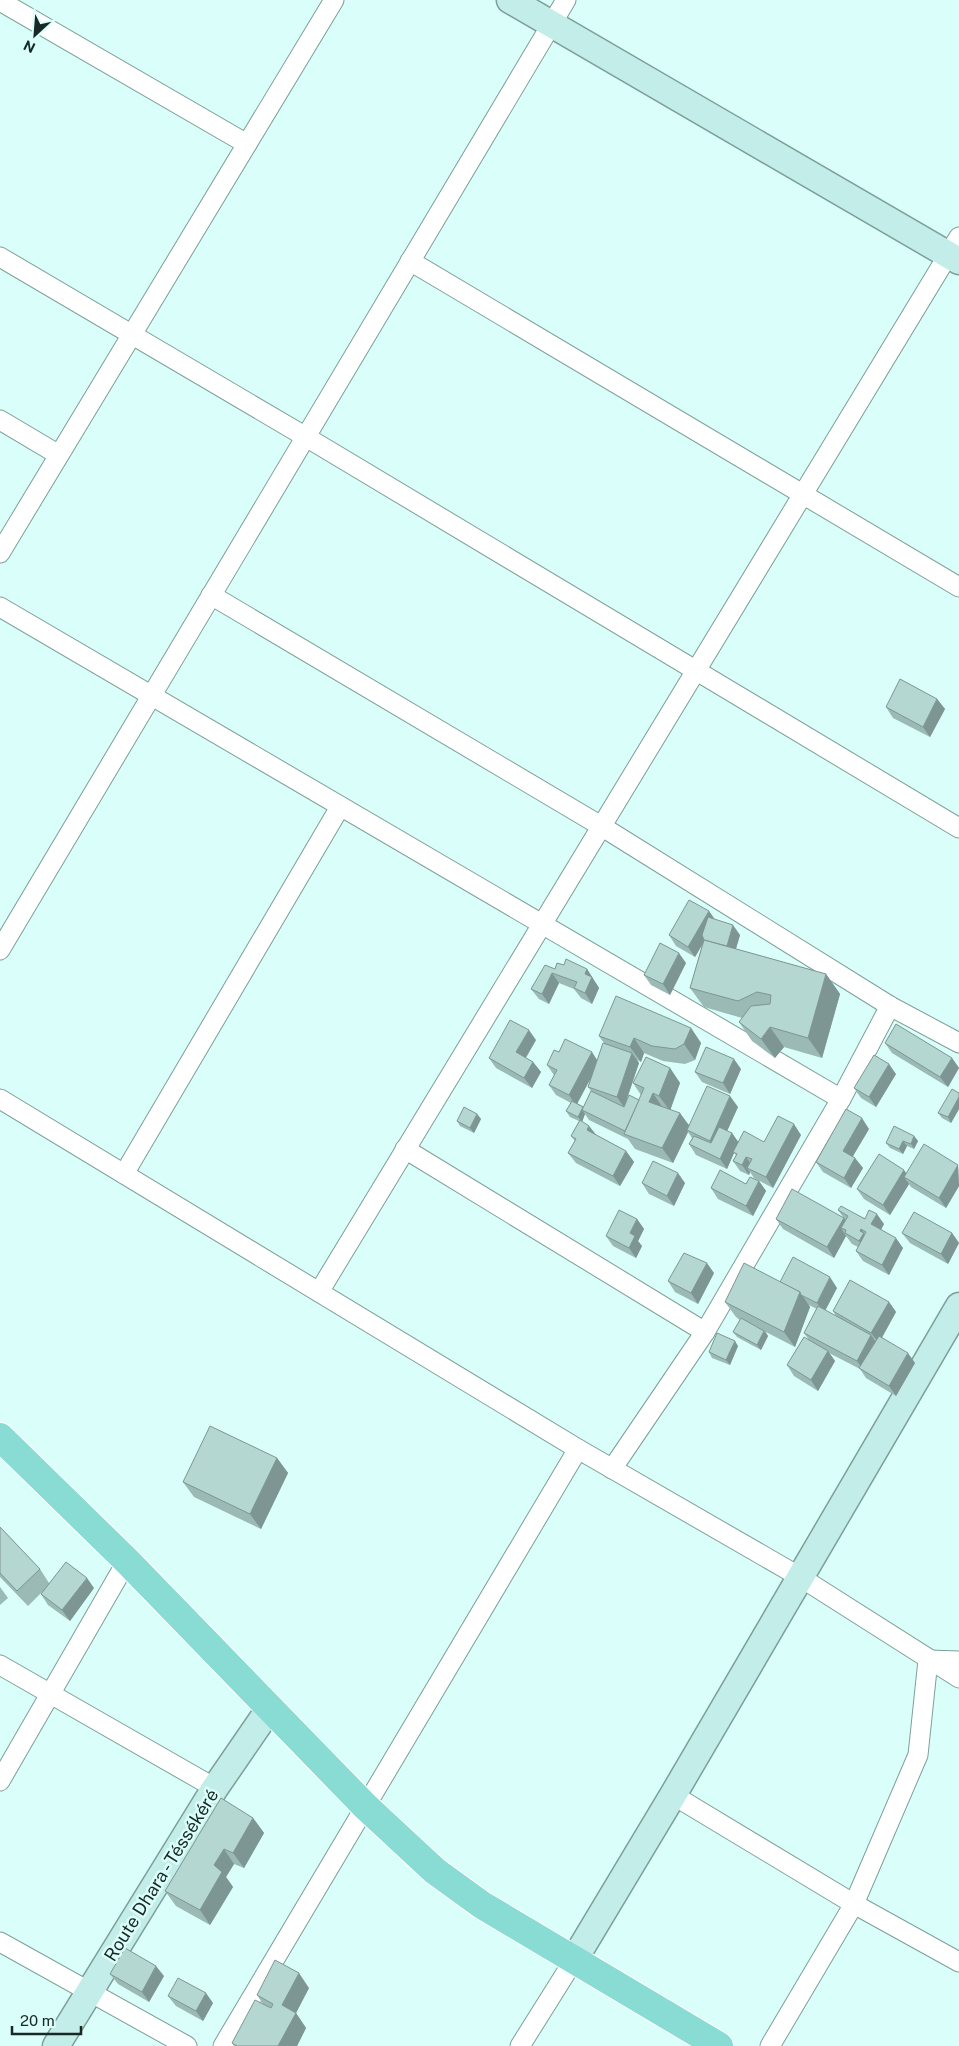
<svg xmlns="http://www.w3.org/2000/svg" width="959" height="2046" font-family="'Public Sans',sans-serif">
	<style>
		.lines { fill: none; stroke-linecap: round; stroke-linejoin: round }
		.street-casing { stroke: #7d9f9a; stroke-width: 21 }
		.secondary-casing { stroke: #7d9f9a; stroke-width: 29 }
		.primary-casing { stroke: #fff; stroke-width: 30 }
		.street { stroke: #fff; stroke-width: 19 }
		.secondary { stroke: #c3ede9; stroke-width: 26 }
		.primary { stroke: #88dcd4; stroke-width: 28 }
		.wall { fill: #9bb9b5; fill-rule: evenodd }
		.shaded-wall { fill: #7e9693 }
		.building { fill: #b4d7d2; stroke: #7e9693 }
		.labels { text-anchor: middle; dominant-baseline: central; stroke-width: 5; stroke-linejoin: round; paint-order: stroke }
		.street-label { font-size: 18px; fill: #192725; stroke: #dafef9 }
	</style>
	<rect width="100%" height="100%" fill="#dafef9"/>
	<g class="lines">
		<defs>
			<g id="street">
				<path d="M0,1L247,144"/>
				<path d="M0,257L306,437L959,828"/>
				<path d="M410,261L959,587"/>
				<path d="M0,420L59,455"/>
				<path d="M0,553L334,0"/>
				<path d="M211,595L601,826L890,1006L959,1043"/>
				<path d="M0,607L841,1099"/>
				<path d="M0,950L566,0"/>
				<path d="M0,1099L578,1449L800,1577L959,1678"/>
				<path d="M405,1149L705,1332"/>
				<path d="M124,1174L340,807"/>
				<path d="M319,1292L959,237"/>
				<path d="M612,1469L705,1332L841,1099L890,1006"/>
				<path d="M929,1660L959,1661"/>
				<path d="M0,1665L215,1788"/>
				<path d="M0,1781L127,1561"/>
				<path d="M673,1795L854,1904L959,1962"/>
				<path d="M0,1942L187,2046"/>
				<path d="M223,2046L578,1449"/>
				<path d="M520,2046L574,1960"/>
				<path d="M770,2046L854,1904L918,1755L928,1660"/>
			</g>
			<g id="secondary">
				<path d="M510,0L959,261"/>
				<path d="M574,1960L673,1795L959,1306"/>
				<path d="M56,2046L215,1788L270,1708"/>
			</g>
			<path id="primary" d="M0,1437L127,1561L365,1806L435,1871L482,1905L719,2046"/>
		</defs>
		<use href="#street" class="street-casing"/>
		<use href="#secondary" class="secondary-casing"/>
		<use href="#primary" class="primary-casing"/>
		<use href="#street" class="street"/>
		<use href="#secondary" class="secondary"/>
		<use href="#primary" class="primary"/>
	</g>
	<g class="wall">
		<path d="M937,699L945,709L930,737L893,718L886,707Z"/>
		<path d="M709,911L714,919L740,935L736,949L826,974L840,994L822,1058L784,1047L775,1058L752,1041L739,1022L742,1018L704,1007L690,988L702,945L695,957L676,946L669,935Z"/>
		<path d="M686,963L670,995L651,985L644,975Z"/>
		<path d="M564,965L587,969L599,988L592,1004L581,998L574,989L559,983L549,1004L539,999L531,989L555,969Z"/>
		<path d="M691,1028L701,1043L695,1060L685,1064L663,1061L644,1053L641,1062L637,1060L639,1063L626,1102L639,1100L641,1095L633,1083L670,1068L680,1083L670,1109L689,1125L738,1107L727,1131L732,1133L738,1142H764L801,1135L773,1188L754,1178L750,1172L749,1175L740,1171L733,1161L736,1155L734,1153L727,1169L696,1155L689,1144L692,1138L688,1132L673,1163L635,1149L628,1139L589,1120L585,1114L582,1122L589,1126L596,1135L626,1151L634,1162L620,1186L576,1163L568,1153L575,1141L571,1136L579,1121L570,1117L566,1111L571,1103L556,1095L549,1085L554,1075L547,1065L559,1052L597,1060L604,1043L599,1036ZM592,1074L588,1087L591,1091L584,1107L577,1103Z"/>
		<path d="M536,1040L526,1058L533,1062L541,1072L532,1088L496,1068L489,1058Z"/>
		<path d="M885,1043L952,1058L959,1068L948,1087L892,1053Z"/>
		<path d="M741,1069L730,1094L702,1082L695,1072Z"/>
		<path d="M896,1074L876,1107L861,1098L854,1088Z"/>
		<path d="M959,1093V1109L951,1123L942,1118L938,1113Z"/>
		<path d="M477,1114L481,1119L474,1133L460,1126L457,1121Z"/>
		<path d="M869,1129L853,1156L863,1168L851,1188L823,1172L816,1162Z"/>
		<path d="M914,1136L918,1141L914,1149L907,1146L903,1154L890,1148L886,1143Z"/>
		<path d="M958,1165L959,1186L946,1208L911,1187L909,1184L890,1215L864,1199L857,1189L906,1173Z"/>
		<path d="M759,1181L766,1191L753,1216L718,1199L711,1188Z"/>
		<path d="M642,1183H685L674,1206L649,1194Z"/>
		<path d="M838,1210L884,1224L881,1230L903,1248L889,1275L863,1261L856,1251L858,1247L852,1244L846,1236L834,1258L783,1229L776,1219L843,1217Z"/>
		<path d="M637,1219L644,1229L638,1241L642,1246L636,1258L613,1246L606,1236Z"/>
		<path d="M902,1233H952L959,1243L948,1264L910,1243Z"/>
		<path d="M714,1273L698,1304L675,1292L668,1281Z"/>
		<path d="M780,1282L837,1288L825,1310L836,1316L833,1311L889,1302L896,1312L882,1337L915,1363L896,1396L866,1378L860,1369L829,1353L835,1361L818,1391L794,1376L787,1365L809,1340L804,1333L817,1309L809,1305L810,1307L795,1347L766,1332L768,1336L761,1350L737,1337L733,1332L740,1320L736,1317L725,1302Z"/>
		<path d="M738,1346L730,1365L712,1358L709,1352Z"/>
		<path d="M277,1458L288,1473L261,1529L194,1497L183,1482Z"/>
		<path d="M0,1527L40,1569L49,1583L94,1588L70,1621L48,1605L41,1594L43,1591L28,1606L0,1577Z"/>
		<path d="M0,1587L8,1598L0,1605Z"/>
		<path d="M253,1818L264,1833L244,1868L234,1864L226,1877L233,1887L210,1925L176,1906L165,1891Z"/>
		<path d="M110,1974L164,1976L149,2002L118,1984Z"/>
		<path d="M309,1988L296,2013L306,2028L297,2046H234L232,2043L263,2004L257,1995Z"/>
		<path d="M168,1996L213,2003L203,2021L176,2006Z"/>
	</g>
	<g class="shaded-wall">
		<path d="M937,699L945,709L930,737L923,727Z"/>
		<path d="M709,911L716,921L695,957L688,947Z"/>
		<path d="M733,925L740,935L732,962L725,952Z"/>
		<path d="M679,953L686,963L670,995L663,984Z"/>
		<path d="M587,969L599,988L592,1004L585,993V974Z"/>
		<path d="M552,973L559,983L549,1004L542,994Z"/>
		<path d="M826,974L840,994L822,1058L808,1038Z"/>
		<path d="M770,1027L784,1047L775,1058L761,1039Z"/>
		<path d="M691,1028L701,1043L695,1060L684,1044Z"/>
		<path d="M529,1030L536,1040L523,1062L516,1052Z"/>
		<path d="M634,1038L644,1053L641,1062L630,1047Z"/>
		<path d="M592,1052L599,1063L576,1106L569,1095Z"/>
		<path d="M632,1053L639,1063L624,1107L617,1097Z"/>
		<path d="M952,1058L959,1068L948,1087L940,1077Z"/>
		<path d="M734,1059L741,1069L730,1094L723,1083Z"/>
		<path d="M533,1062L541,1072L532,1088L524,1078Z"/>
		<path d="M889,1064L896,1074L876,1107L869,1097Z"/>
		<path d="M670,1068L680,1083L670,1111L659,1096Z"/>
		<path d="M653,1093L663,1108L649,1102Z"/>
		<path d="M730,1096L738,1107L718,1151L710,1141Z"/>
		<path d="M959,1097V1109L951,1123L948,1117Z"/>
		<path d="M583,1107L587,1112L582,1110L585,1114L582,1122L578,1117Z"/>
		<path d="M680,1113L691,1128L687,1130L688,1132L673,1163L662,1148Z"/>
		<path d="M477,1114L481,1119L474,1133L470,1128Z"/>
		<path d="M862,1118L869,1129L850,1161L843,1151Z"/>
		<path d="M794,1124L801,1135L773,1188L766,1177Z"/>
		<path d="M589,1126L597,1136L587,1130Z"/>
		<path d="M732,1133L739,1143L733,1152L734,1153L727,1169L720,1159Z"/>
		<path d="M914,1136L918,1141L914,1149L911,1144Z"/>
		<path d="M903,1141L907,1146L903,1154L899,1149Z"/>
		<path d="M626,1151L634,1162L620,1186L613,1176Z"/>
		<path d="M746,1157L753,1167L747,1168L750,1172L749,1175L742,1165Z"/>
		<path d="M855,1158L863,1168L851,1188L844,1178Z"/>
		<path d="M958,1165L959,1186L946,1208L939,1198Z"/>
		<path d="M904,1170L911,1180L904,1177L909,1184L890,1215L883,1205Z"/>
		<path d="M678,1173L685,1183L674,1206L667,1196Z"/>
		<path d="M759,1181L766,1191L753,1216L746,1206Z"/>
		<path d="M877,1214L884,1224L878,1235L871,1224Z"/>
		<path d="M844,1218L851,1228L846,1230L841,1228L846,1236L834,1258L827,1247Z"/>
		<path d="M637,1219L644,1229L638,1241L642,1246L636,1258L629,1248L630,1233Z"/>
		<path d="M861,1229L871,1244L867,1252L859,1241L860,1231Z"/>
		<path d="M952,1233L959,1243L948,1264L941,1254Z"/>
		<path d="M896,1238L903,1248L889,1275L882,1265Z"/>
		<path d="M707,1263L714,1273L698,1304L691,1293Z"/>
		<path d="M830,1277L837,1288L824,1313L817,1303Z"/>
		<path d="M800,1292L810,1307L795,1347L784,1332Z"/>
		<path d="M889,1302L896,1312L879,1343L871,1333Z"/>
		<path d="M764,1331L768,1336L761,1350L757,1345Z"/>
		<path d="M871,1335L878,1345L864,1371L857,1361Z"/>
		<path d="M735,1341L738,1346L730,1365L726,1360Z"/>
		<path d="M828,1351L835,1361L818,1391L811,1380Z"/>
		<path d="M908,1353L915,1363L896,1396L889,1386Z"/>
		<path d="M277,1458L288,1473L261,1529L250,1514Z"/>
		<path d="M87,1578L94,1588L70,1621L62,1610Z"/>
		<path d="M253,1818L264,1833L244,1868L233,1853Z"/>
		<path d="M224,1849L234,1864L226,1877L233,1887L210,1925L200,1910L214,1865Z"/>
		<path d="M156,1966L164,1976L149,2002L142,1992Z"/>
		<path d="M299,1973L309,1988L296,2013L306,2028L297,2046H278L282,2005Z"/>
		<path d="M206,1993L213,2003L203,2021L196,2011Z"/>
	</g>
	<g class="building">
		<path d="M900,679L937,699L923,727L886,707Z"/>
		<path d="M689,900L709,911L688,947L669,935Z"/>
		<path d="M708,917L733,925L727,946L704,940L702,935Z"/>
		<path d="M704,940L826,974L808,1038L770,1027L761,1039L739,1022L751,1006L770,1004L771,995L757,992L738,1001L690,988Z"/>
		<path d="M660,943L679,953L663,984L644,975Z"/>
		<path d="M566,959L587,969L585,974L592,977L585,993L574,988L577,982L552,973L542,994L531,989L545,965L555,969L557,963L564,965Z"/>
		<path d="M616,996L691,1028L684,1044L675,1049L652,1046L634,1038L630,1047L599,1036Z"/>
		<path d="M510,1020L529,1030L516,1052L533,1062L524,1078L489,1058Z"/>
		<path d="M896,1024L952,1058L940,1077L885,1043Z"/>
		<path d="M565,1039L592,1052L569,1095L549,1085L557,1070L547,1065L554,1050L559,1052Z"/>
		<path d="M603,1043L632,1053L617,1097L588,1087Z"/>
		<path d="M706,1047L734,1059L723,1083L695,1072Z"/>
		<path d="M874,1055L889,1064L869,1097L854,1088Z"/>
		<path d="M646,1057L670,1068L659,1096L653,1093L649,1102L680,1113L662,1148L624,1134L644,1088L633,1083Z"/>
		<path d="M707,1086L730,1096L710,1141L687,1130Z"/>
		<path d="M952,1089L959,1093V1097L948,1117L938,1113Z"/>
		<path d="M591,1091L624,1107L629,1095L639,1100L625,1131L582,1110Z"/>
		<path d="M572,1101L583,1107L578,1117L566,1111Z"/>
		<path d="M464,1107L477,1114L470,1128L457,1121Z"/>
		<path d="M846,1109L862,1118L843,1151L855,1158L844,1178L816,1162Z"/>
		<path d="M778,1116L794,1124L766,1177L747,1168L752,1159L746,1157L742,1165L733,1161L737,1154L733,1152L744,1131L764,1142Z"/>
		<path d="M580,1120L589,1126L587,1130L626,1151L613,1176L568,1153L576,1139L571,1136Z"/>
		<path d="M894,1126L914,1136L911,1144L903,1141L899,1149L886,1143Z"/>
		<path d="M719,1127L732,1133L720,1159L689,1144L694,1136L711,1143Z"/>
		<path d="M924,1144L958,1165L939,1198L904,1177Z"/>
		<path d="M879,1154L904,1170L883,1205L857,1189Z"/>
		<path d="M653,1161L678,1173L667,1196L642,1183Z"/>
		<path d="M720,1170L746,1184L750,1177L759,1181L746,1206L711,1188Z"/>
		<path d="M792,1189L844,1218L827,1247L776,1219Z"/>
		<path d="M841,1206L865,1219L869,1210L877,1214L871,1224L896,1238L882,1265L856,1251L866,1232L861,1229L860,1231L864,1233L859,1241L845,1233L846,1230L841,1228L848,1216L838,1210Z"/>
		<path d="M619,1210L637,1219L630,1233L635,1236L629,1248L606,1236Z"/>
		<path d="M914,1212L952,1233L941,1254L902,1233Z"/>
		<path d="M684,1253L707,1263L691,1293L668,1281Z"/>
		<path d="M793,1257L830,1277L817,1303L801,1295L800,1292L780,1282Z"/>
		<path d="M744,1263L800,1292L784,1332L725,1302Z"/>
		<path d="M850,1280L889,1302L871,1333L833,1311Z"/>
		<path d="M818,1306L871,1335L857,1361L804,1333Z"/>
		<path d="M741,1318L764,1331L757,1345L733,1332Z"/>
		<path d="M717,1333L735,1341L726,1360L709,1352Z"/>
		<path d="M879,1336L908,1353L889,1386L859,1368Z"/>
		<path d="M804,1337L828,1351L811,1380L787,1365Z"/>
		<path d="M210,1426L277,1458L250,1514L183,1482Z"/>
		<path d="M0,1527L40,1569L17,1591L0,1573Z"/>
		<path d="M66,1562L87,1578L62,1610L41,1594Z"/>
		<path d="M221,1798L253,1818L233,1853L224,1849L214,1865L222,1872L200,1910L165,1891Z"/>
		<path d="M125,1948L156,1966L142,1992L110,1974Z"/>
		<path d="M275,1960L299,1973L282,2005L296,2013L278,2046H237L232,2043L255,2000L271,2008L273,2004L257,1995Z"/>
		<path d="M178,1978L206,1993L196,2011L168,1996Z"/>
	</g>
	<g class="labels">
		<g class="street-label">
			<text transform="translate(161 1875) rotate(-58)">Route Dhara - Téssékéré</text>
		</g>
	</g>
	<g transform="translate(35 35) rotate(206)" stroke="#dafef9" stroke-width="4" paint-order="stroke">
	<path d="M0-4L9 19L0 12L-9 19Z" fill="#192725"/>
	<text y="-8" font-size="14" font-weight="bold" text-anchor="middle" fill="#192725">N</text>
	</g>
	<path d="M12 2026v8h69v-8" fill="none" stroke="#192725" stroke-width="2.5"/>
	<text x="20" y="2026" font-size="15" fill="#192725" stroke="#dafef9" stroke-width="4" paint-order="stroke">20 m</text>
</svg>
